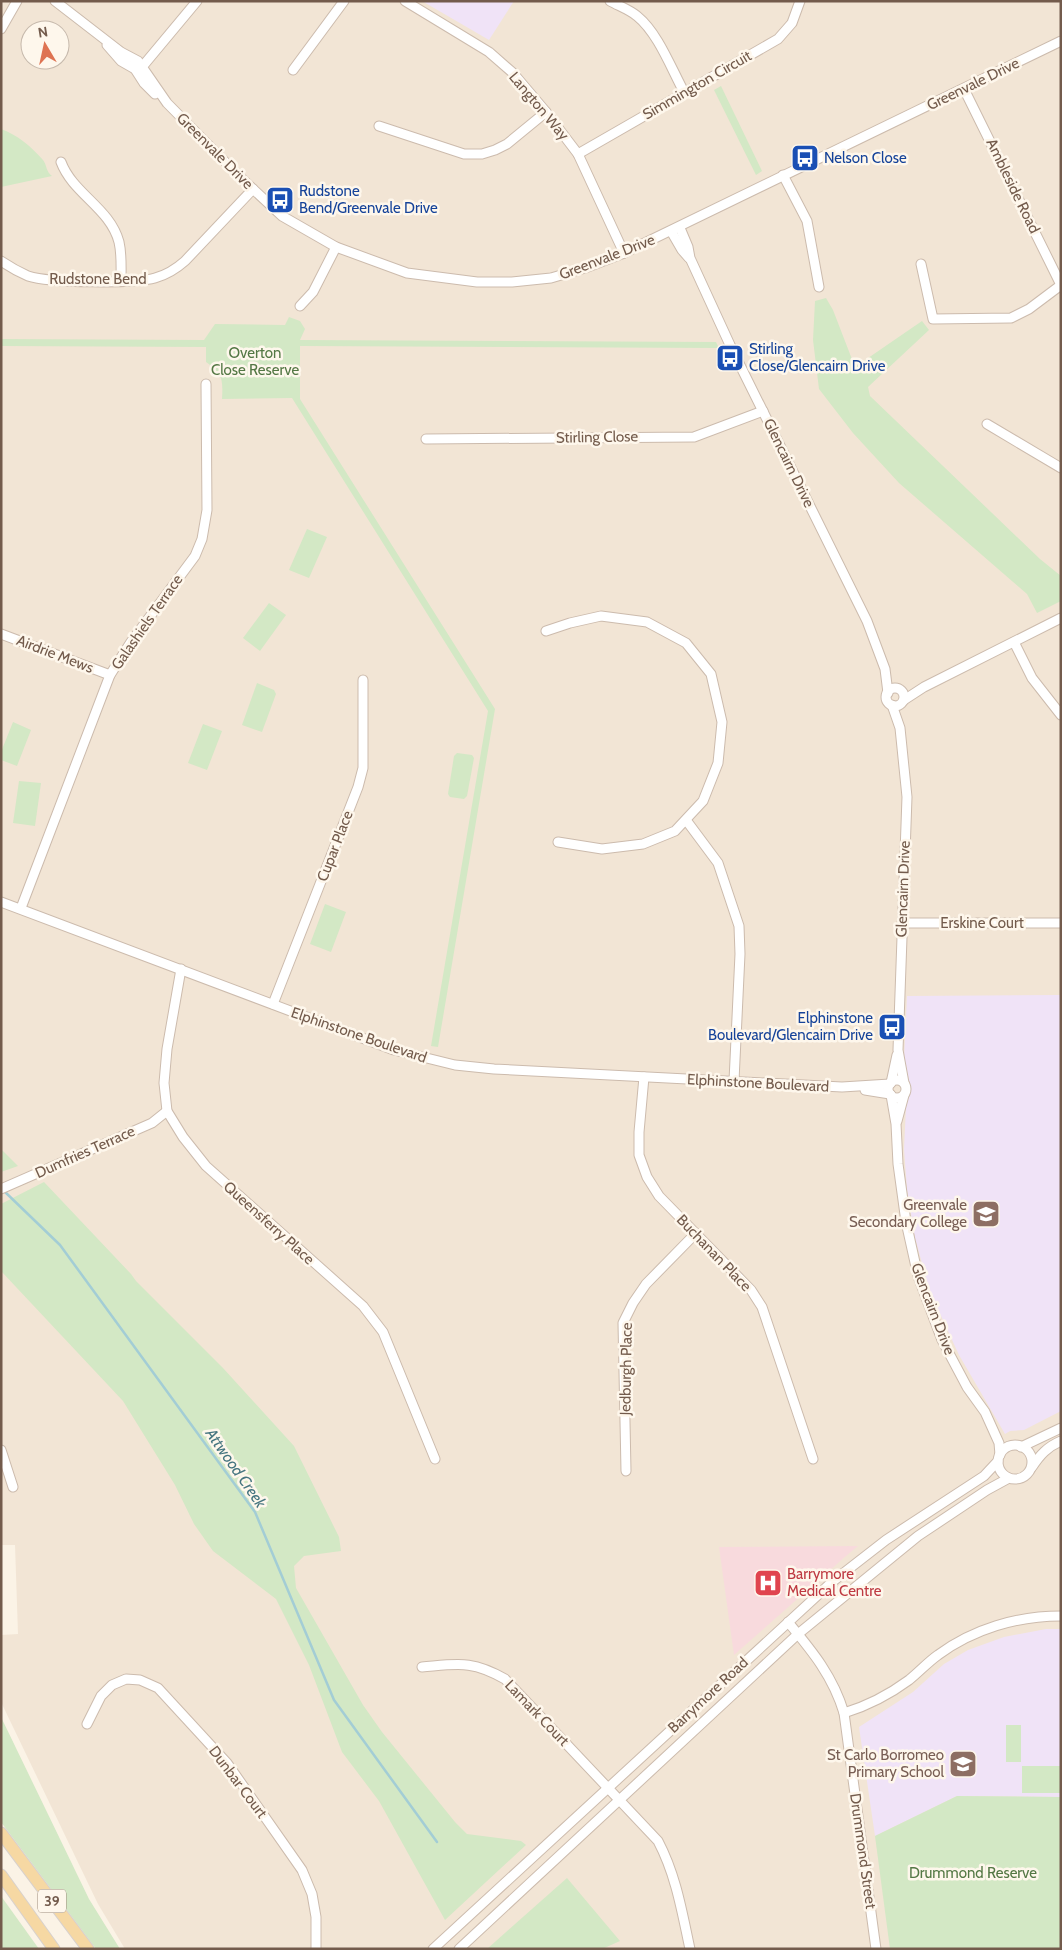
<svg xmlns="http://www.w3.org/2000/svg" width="1062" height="1950" font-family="Cabin,sans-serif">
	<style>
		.residential { fill: #f2e5d5; fill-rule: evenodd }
		.education { fill: #f0e3f7 }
		.medical { fill: #f8dadd }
		.green { fill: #d3e8c5 }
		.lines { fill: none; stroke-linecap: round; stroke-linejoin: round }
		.stream { stroke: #a3cdd5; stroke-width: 2.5 }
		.minor-casing { stroke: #ccbbad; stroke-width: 11 }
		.major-casing { stroke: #d8d1cd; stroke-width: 13 }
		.minor { stroke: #fff; stroke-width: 9 }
		.major { stroke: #f6d8a3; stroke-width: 11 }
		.labels { text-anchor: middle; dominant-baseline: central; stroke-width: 5; stroke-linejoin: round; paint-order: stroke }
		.shield { fill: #fef7ec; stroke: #9d8a7c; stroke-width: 1 }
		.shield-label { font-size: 14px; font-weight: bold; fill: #735b4c }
		.street-label { font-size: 15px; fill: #735b4c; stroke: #fef7ec }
		.transit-label { font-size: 15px; fill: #164399; stroke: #fef7ec; text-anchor: start }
		.park-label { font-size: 15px; fill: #547845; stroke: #fef7ec }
		.education-label { font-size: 15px; fill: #785e54; stroke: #fef7ec; text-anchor: end }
		.health-label { font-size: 15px; fill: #be3a42; stroke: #fef7ec; text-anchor: start }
		.water-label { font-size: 16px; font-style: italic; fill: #44747f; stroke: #fef7ec }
	</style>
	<rect width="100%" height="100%" fill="#fbf3e6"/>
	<path class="residential" d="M1,1H1061V1949H125L98,1904L1,1702V1635L18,1634L15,1545H1ZM30,30H60V60H30Z"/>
	<g class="education">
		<path d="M422,1H514L489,40Z"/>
		<path d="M1061,995V1411L1024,1430L1010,1431L1005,1434L959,1355L930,1292L915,1238L907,1190L904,1149L906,1107L911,1089L904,1059L907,996Z"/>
		<path d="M1046,1629H1061V1797L957,1796L875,1836L859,1727L913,1692L944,1664L968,1650L1004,1637Z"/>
	</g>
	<path class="medical" d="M858,1546L846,1556L734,1655L719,1547Z"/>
	<g class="green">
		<path d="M721,86L762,171L756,175L714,90Z"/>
		<path d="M1,129C16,134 32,147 43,160C47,165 46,172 52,176L1,187Z"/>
		<path d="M826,298L833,310L855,367L922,321L929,330L868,387L870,396L1040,559L1061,576V601L1037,613L1027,594L899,483L853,433L819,389L813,340L815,301Z"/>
		<path d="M289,317L300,321L305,329L300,340L716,342L719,348L300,346V399L495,709L438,1047L431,1046L488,711L292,398L222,399C223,380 223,374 206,362V347L1,346V339L204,340L215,324L285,325Z"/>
		<path d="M307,529L327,537L309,578L289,570Z"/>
		<path d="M269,603L286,615L260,651L243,638Z"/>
		<path d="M257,683L274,690L276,694L262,732L242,725Z"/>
		<path d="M13,722L31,730L17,766L1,760V752Z"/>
		<path d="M203,724L222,731L207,770L188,763Z"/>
		<path d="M457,753L472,755L474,758L467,796L464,799L450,797L448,794L454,756Z"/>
		<path d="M19,781L41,783L35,826L13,823Z"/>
		<path d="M325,904L346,912L331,952L310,944Z"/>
		<path d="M1,1149L18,1166L1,1172Z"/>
		<path d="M44,1182L131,1274L136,1281L223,1368L294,1446L339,1537L341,1551L304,1556L294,1566L296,1588L363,1705L382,1732L455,1822L467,1834L521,1841L526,1845L445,1920L379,1801L342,1752L309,1665L276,1599L213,1551L194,1524L175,1485L123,1401L1,1271V1204Z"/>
		<path d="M1,1717L89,1899L120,1949H96L1,1822Z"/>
		<rect x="1006" y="1725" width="15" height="37"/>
		<rect x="1022" y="1766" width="39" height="27"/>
		<path d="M957,1796L1061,1797V1949H890L875,1836Z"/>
		<path d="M567,1878L620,1941L602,1949H487Z"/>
		<path d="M1,1896L39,1949H1Z"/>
	</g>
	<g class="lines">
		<path class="stream" d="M4,1191L60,1245L255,1512L334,1700L437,1842"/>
		<defs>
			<g id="minor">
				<path d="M55,1L121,52L138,61L167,103L239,176L282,216L336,247L407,273L477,282H512L551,278L585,268L624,253L1061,41"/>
				<path d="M405,1L489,52L513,73L546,112L578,154L624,253"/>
				<path d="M610,1C619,6 630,10 637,16C658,33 671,68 684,92"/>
				<path d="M1,29L17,1"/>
				<path d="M107,45L121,61L135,69L144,83L155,94"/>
				<path d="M135,69L142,67L197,1"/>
				<path d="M293,70L344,1"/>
				<path d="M964,89L1061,285"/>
				<path d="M379,126L464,154H482L495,150L507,144L546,112"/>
				<path d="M578,154L778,39L792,23L800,1"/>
				<path d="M61,162C73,194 110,208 119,242C122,255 121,268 121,281"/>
				<path d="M783,175L807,221L819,287"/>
				<path d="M680,228L688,247L690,258L730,345L867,621L885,669L888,693"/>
				<path d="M671,231L682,250L689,258"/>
				<path d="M1,261C10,267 19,272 28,276C50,283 133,284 155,278C166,275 176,269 185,261L253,189"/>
				<path d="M921,264L933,319L1011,318L1029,309L1061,285"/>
				<path d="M300,306L313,292L336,247"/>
				<path d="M987,424L1061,468"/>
				<path d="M426,439L694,437L763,411"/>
				<path d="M546,631L570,623L601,616L647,622L686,643L711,674L722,722L718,763L703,801L675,831L643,844L602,849L558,842"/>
				<path d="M1,634L110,675"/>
				<path d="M1014,642L1032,678L1061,715"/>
				<circle cx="895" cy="697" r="9"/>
				<path d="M904,700L924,687L1061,618"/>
				<path d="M892,705L900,728L907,797L898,1050L904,1083"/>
				<path d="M686,820L718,863L739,926L740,954L734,1081"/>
				<path d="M1,902L394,1050L455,1065L494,1069L842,1087L890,1084"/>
				<path d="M21,908L110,675L131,642L195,556L202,539L207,510L206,384"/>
				<path d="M902,923H1061"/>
				<path d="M181,969L167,1049L164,1083L167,1111L183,1137L206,1166L363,1306L383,1332L435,1459"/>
				<path d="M273,1004L358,787L363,768V680"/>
				<path d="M644,1077L639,1132V1155L647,1177L659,1196L751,1290L762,1307L813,1459"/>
				<circle cx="897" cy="1089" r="9"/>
				<path d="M891,1083L897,1055"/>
				<path d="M865,1090L890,1094"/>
				<path d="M891,1095L896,1124L898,1164L906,1222L918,1276L942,1340L967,1387L985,1412L999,1443L1000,1455"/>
				<path d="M897,1121L904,1095"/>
				<path d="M1,1189L152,1123L167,1111"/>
				<circle cx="1015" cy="1462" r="17"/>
				<path d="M1021,1447L1061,1428"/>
				<path d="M1,1450L13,1487"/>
				<path d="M1032,1467C1040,1455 1047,1447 1061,1441"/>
				<path d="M626,1471L623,1323L633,1303L646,1284L696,1233"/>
				<path d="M788,1622C812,1651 833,1676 844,1713L876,1949"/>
				<path d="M422,1667C458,1664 472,1660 505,1679L658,1841C676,1875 682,1912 690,1949"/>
				<path d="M844,1713C867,1706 890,1694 909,1680C919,1672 928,1662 938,1655C973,1629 1017,1616 1061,1616"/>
				<path d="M87,1724L101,1696L112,1685L126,1679L140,1680L158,1688L227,1763L302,1870L312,1894L316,1917V1949"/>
				<path d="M433,1949L832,1582L886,1540L984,1476L998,1461"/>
				<path d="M459,1949L798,1634L918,1536L987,1490L1009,1478"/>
			</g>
			<g id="major">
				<path d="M1,1833L88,1949"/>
				<path d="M1,1875L54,1949"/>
			</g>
		</defs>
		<use href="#minor" class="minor-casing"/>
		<use href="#major" class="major-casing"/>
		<use href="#minor" class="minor"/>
		<use href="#major" class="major"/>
	</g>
	<defs>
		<symbol id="bus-square" viewBox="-11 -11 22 22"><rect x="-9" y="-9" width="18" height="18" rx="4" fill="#1a4fb4" stroke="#fef7ec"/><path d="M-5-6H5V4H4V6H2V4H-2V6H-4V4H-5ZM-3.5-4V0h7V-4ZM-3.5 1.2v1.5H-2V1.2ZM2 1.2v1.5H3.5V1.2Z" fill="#fff"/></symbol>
		<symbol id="school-square" viewBox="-11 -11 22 22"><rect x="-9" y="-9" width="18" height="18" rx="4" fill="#8d6e63" stroke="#fef7ec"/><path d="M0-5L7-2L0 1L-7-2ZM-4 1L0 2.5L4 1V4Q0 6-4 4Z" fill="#fff"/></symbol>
		<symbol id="hospital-square" viewBox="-11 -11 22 22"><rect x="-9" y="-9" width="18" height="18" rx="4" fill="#e0444e" stroke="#fef7ec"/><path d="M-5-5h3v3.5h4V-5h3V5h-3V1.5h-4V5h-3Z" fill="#fff"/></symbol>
	</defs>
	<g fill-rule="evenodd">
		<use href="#bus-square" x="789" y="142" width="32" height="32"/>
		<use href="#bus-square" x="264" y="184" width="32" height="32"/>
		<use href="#bus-square" x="714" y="342" width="32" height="32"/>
		<use href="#bus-square" x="876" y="1011" width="32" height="32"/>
		<use href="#school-square" x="970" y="1198" width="32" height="32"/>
		<use href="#hospital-square" x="752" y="1567" width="32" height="32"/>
		<use href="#school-square" x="947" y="1748" width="32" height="32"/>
	</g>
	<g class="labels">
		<rect class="shield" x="38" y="1889.5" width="28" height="23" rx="4"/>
		<g class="shield-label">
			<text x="52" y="1901">39</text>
		</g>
		<g class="street-label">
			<text transform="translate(973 84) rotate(-26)">Greenvale Drive</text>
			<text transform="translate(697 85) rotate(-30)">Simmington Circuit</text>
			<text transform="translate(539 106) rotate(50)">Langton Way</text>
			<text transform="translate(215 151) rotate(45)">Greenvale Drive</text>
			<text transform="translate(1013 186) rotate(64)">Ambleside Road</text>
			<text transform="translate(607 257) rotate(-21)">Greenvale Drive</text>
			<text x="98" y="279">Rudstone Bend</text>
			<text transform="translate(597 437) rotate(-1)">Stirling Close</text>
			<text transform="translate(789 463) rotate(64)">Glencairn Drive</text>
			<text transform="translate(147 622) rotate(-55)">Galashiels Terrace</text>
			<text transform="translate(55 654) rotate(21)">Airdrie Mews</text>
			<text transform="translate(335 846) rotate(-69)">Cupar Place</text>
			<text transform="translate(903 889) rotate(-88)">Glencairn Drive</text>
			<text x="982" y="923">Erskine Court</text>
			<text transform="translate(359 1035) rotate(19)">Elphinstone Boulevard</text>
			<text transform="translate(758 1083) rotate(3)">Elphinstone Boulevard</text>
			<text transform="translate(85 1152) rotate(-24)">Dumfries Terrace</text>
			<text transform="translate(269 1223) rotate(42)">Queensferry Place</text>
			<text transform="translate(714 1253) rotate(46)">Buchanan Place</text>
			<text transform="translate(933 1309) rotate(69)">Glencairn Drive</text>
			<text transform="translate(626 1369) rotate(-89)">Jedburgh Place</text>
			<text transform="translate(708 1695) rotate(-43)">Barrymore Road</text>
			<text transform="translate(537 1713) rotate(46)">Lamark Court</text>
			<text transform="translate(238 1782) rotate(53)">Dunbar Court</text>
			<text transform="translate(863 1851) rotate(82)">Drummond Street</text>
		</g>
		<g class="transit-label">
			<text x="824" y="158">Nelson Close</text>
			<text x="299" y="191">Rudstone<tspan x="299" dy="17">Bend/Greenvale Drive</tspan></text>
			<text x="749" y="349">Stirling<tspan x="749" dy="17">Close/Glencairn Drive</tspan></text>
			<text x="873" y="1018" text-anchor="end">Elphinstone<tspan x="873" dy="17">Boulevard/Glencairn Drive</tspan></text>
		</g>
		<g class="park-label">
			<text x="255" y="353">Overton<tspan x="255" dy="17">Close Reserve</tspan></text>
			<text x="973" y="1873">Drummond Reserve</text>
		</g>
		<g class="education-label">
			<text x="967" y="1205">Greenvale<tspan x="967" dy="17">Secondary College</tspan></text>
			<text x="944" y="1755">St Carlo Borromeo<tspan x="944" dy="17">Primary School</tspan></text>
		</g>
		<g class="health-label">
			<text x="787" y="1574">Barrymore<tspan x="787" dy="17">Medical Centre</tspan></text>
		</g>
		<g class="water-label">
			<text transform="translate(236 1468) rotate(55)">Attwood Creek</text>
		</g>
	</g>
	<rect width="1062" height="1950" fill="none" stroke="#735b4c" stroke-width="5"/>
	<g transform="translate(45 45) rotate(351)"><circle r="24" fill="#fef7ec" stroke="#c6b9ac"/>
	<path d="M0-4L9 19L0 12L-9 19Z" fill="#de7352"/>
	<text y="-8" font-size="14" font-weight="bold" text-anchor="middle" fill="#735b4c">N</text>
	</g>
</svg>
